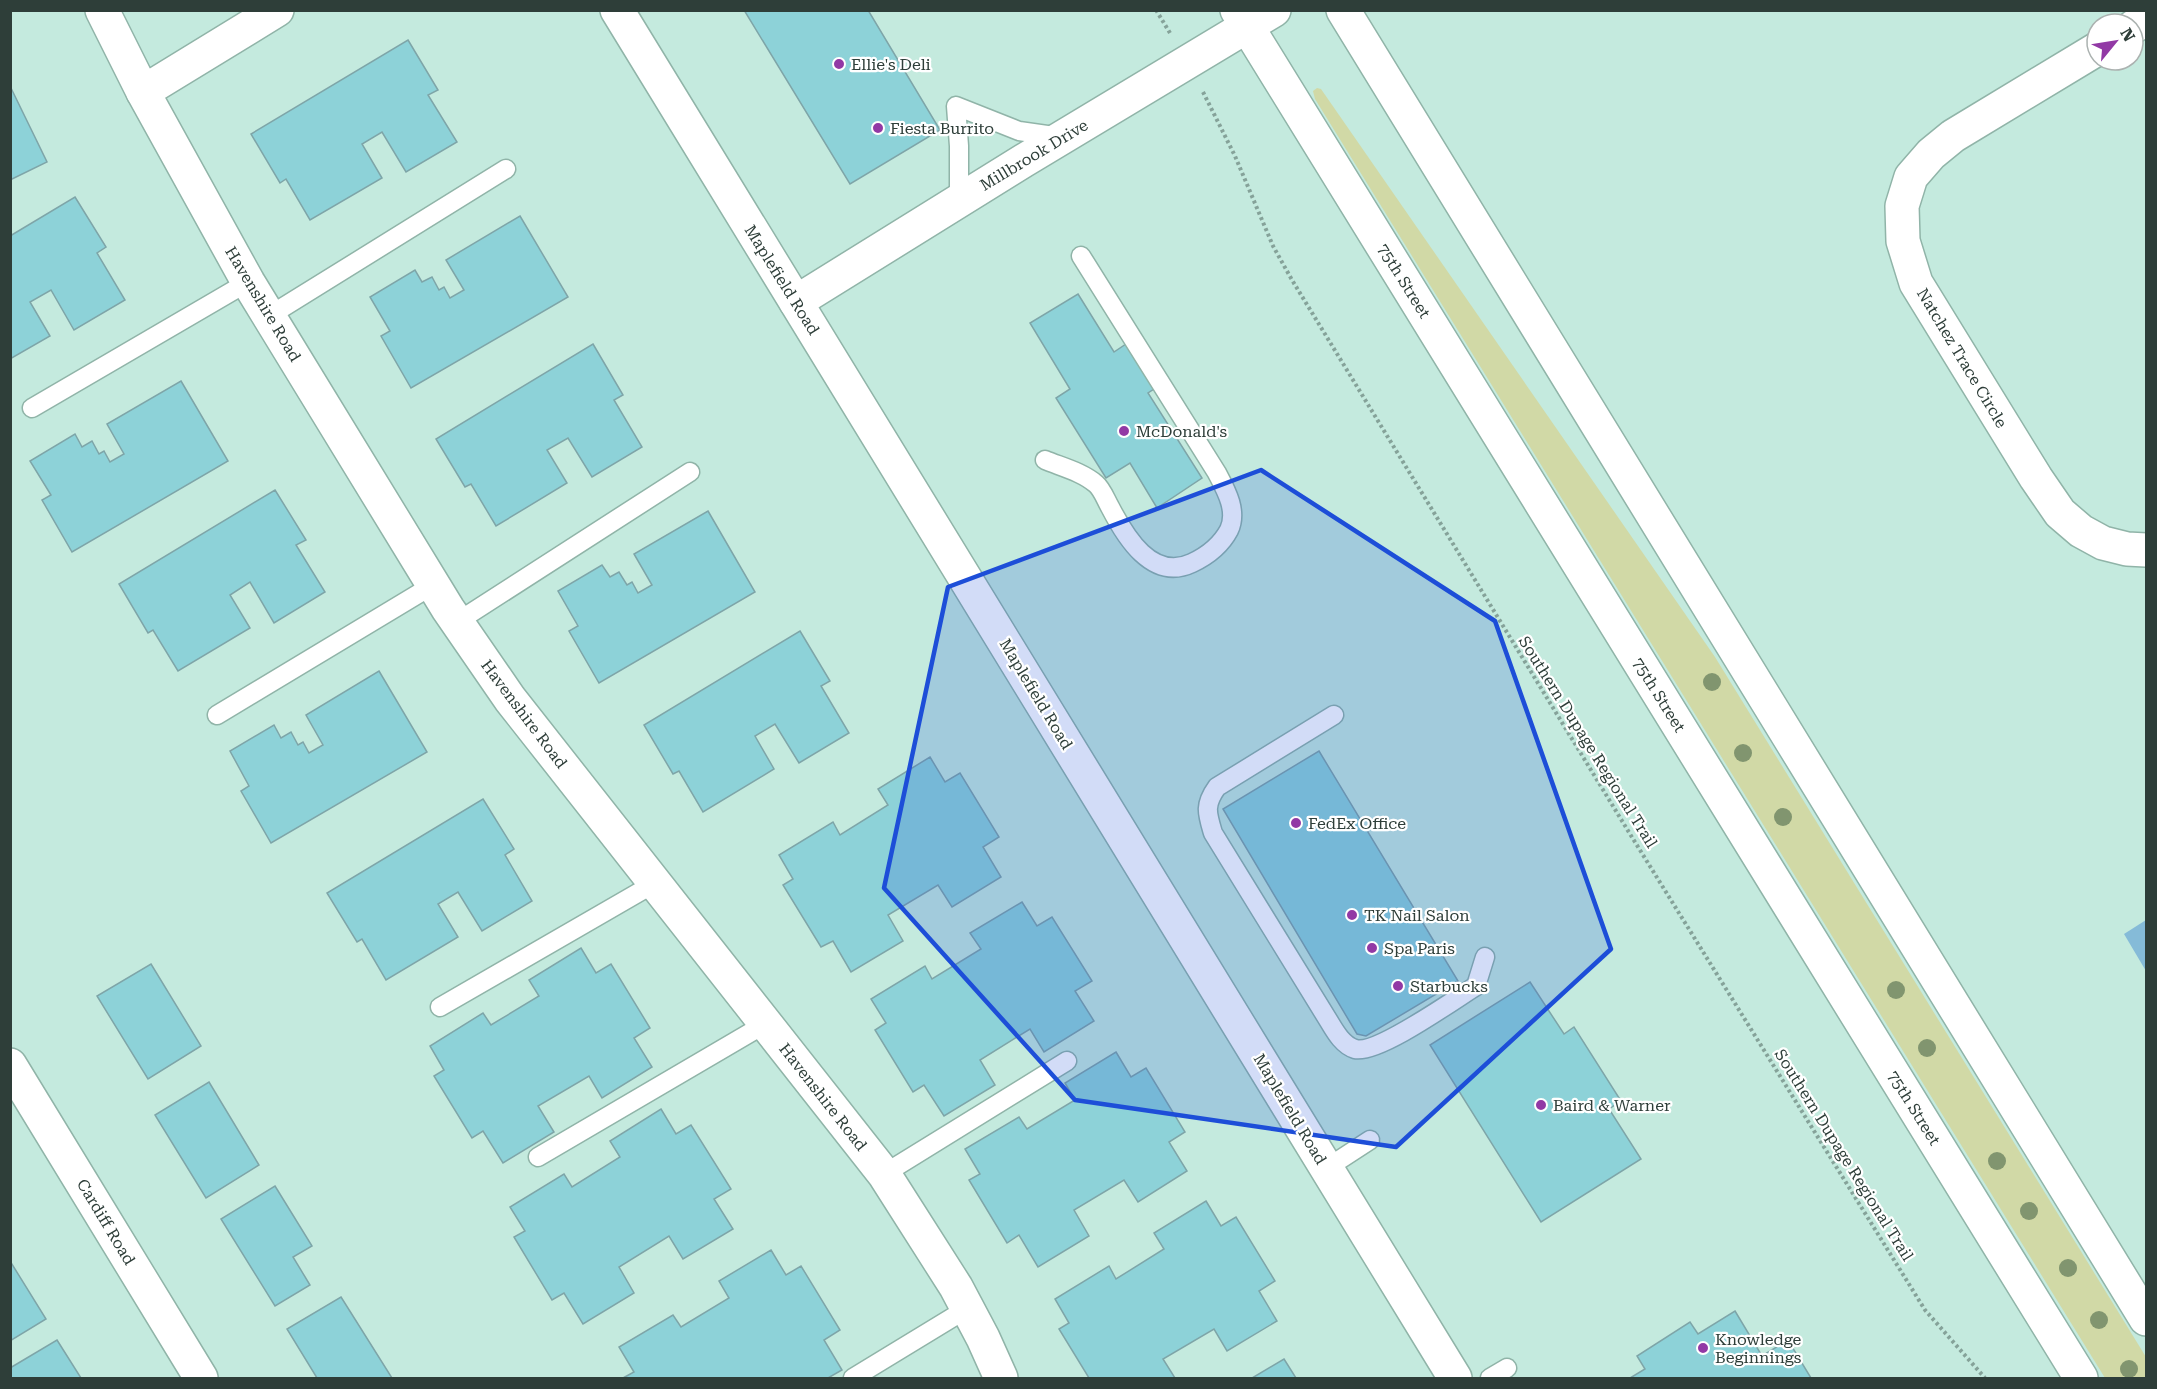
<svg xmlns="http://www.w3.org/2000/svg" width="2157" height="1389" font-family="'Roboto Serif',serif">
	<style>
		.green { fill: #d1d9a6 }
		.water { fill: #85bbd8 }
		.building { fill: #8dd2d8; stroke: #7ea5a8; stroke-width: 1.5 }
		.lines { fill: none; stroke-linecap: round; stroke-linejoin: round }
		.service-casing { stroke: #90b4a8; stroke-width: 21 }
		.minor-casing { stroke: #90b4a8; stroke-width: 36 }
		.secondary-casing { stroke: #90b4a8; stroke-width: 36 }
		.path { stroke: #85a299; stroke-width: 4; stroke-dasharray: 3 3; stroke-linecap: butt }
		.service { stroke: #fff; stroke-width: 18 }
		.minor { stroke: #fff; stroke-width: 33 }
		.secondary { stroke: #fff; stroke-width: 33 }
		.tree { fill: #81956f }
		.marked { fill: #1d4ed8; fill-opacity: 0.2; stroke: #1d4ed8; stroke-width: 4.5; stroke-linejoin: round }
		.poi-dot { fill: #9239a5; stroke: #fff; stroke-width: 2 }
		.labels { text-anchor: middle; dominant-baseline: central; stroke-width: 4.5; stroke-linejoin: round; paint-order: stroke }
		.poi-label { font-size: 16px; fill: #2e3e39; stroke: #fff; text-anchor: start }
		.street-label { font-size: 16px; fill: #2e3e39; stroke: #fff }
	</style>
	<rect width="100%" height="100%" fill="#c4eade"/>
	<path class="green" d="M1317,88L1321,89L1715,657L2146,1357V1378H2105L1315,99L1313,91Z"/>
	<path class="water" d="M2146,920V971L2124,934Z"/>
	<g class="building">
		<path d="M744,10H868L940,130L850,184Z"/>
		<path d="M408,40L438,90L428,95L457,142L406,172L382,132L362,144L382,178L310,220L286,179L280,183L251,134Z"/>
		<path d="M10,86L47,162L10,180Z"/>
		<path d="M75,197L106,247L97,253L125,300L74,330L51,290L30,302L50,336L10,359V236Z"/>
		<path d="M520,216L568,297L411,388L381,336L390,331L370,297L415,270L422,282L432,277L439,290L444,287L450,298L464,290L446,260Z"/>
		<path d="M1078,294L1114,352L1126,344L1154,389L1148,393L1202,478L1157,508L1130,463L1106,478L1056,398L1070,389L1030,323Z"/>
		<path d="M593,344L623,395L614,400L642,447L592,477L568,438L547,450L567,483L496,526L471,484L465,487L436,439Z"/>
		<path d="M181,381L228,461L72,552L42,500L51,495L30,461L75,434L82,447L92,441L99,454L104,451L110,462L124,454L107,424Z"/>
		<path d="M275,490L306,540L296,545L325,592L274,623L250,582L230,595L250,628L178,671L153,630L148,633L119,584Z"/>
		<path d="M708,511L755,592L599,683L569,631L578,626L558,591L602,565L610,577L619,572L627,585L632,582L638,593L652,585L634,554Z"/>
		<path d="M800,631L830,681L821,686L849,733L799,763L775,724L755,736L774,769L703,812L679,771L673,774L644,725Z"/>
		<path d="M379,671L427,752L271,843L241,791L249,786L230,751L274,725L281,738L291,732L298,745L303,742L309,753L323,745L306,715Z"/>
		<path d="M1319,751L1458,981L1366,1036L1357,1034L1223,809Z"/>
		<path d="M930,757L945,782L960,773L999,837L983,847L1001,877L952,907L938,885L888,915L903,941L851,972L833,941L821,947L783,885L793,879L779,855L833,822L840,835L888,805L878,789Z"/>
		<path d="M483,799L514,849L505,855L532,901L482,931L458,892L438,904L458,937L386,980L362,939L357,942L327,893Z"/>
		<path d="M1022,902L1037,926L1052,917L1092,981L1075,991L1094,1021L1044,1052L1030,1029L980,1060L995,1085L944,1116L924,1085L913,1092L875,1030L886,1023L871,999L925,966L932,979L981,949L970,933Z"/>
		<path d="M581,948L596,973L611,964L650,1028L634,1038L652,1067L602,1098L589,1076L538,1106L554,1132L503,1163L483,1131L472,1138L434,1076L444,1070L430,1046L483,1013L491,1025L539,996L529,980Z"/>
		<path d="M151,964L201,1046L148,1079L97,996Z"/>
		<path d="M1530,982L1564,1034L1574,1027L1621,1101L1609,1109L1641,1159L1541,1222L1430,1045Z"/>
		<path d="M1116,1052L1131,1077L1146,1068L1185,1132L1169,1142L1187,1171L1138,1202L1124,1180L1074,1210L1089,1236L1038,1267L1019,1235L1007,1243L969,1180L980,1174L965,1149L1019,1117L1027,1129L1075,1100L1065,1083Z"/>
		<path d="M209,1082L259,1165L206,1198L155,1115Z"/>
		<path d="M661,1109L676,1134L691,1125L731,1189L714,1199L733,1229L683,1259L669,1236L619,1267L634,1293L583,1324L564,1293L552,1300L514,1237L525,1231L510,1207L564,1174L572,1187L620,1157L610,1141Z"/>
		<path d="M275,1186L312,1246L293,1257L310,1285L275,1306L221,1219Z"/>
		<path d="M1206,1201L1221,1226L1236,1217L1275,1281L1259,1291L1277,1321L1227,1351L1214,1329L1163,1359L1175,1378H1089L1059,1329L1069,1323L1055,1299L1109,1266L1116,1279L1164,1249L1154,1233Z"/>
		<path d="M771,1250L786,1275L801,1266L840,1330L824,1340L842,1370L828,1378H623L634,1372L619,1347L673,1315L681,1327L729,1298L719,1281Z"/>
		<path d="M10,1261L46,1319L10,1341Z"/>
		<path d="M341,1297L392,1378H317L287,1329Z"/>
		<path d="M1735,1311L1762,1356L1788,1340L1811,1378H1630L1645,1369L1637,1356L1690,1322L1698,1334Z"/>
		<path d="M57,1340L81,1378H10V1368Z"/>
		<path d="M1284,1359L1296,1378H1252Z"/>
	</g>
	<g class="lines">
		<defs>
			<g id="service">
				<path d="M959,201V146L956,106L1019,131L1061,137"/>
				<path d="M269,316L506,169"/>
				<path d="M32,408L248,282"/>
				<path d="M1045,460C1062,467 1082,472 1096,484C1102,489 1106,500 1110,507C1125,536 1152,582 1192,563C1207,556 1221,545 1229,530C1238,511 1226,490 1217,473L1081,256"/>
				<path d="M457,622L690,472"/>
				<path d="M217,715L433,585"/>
				<path d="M1334,715L1217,787C1204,805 1207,813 1213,833L1330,1023C1336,1033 1343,1045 1355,1049C1377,1055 1455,999 1476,986L1485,957"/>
				<path d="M440,1007L655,883"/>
				<path d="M538,1157L765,1024"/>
				<path d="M1327,1168L1370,1140"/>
				<path d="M884,1174L1067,1061"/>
				<path d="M853,1378L968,1308"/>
				<path d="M1490,1378L1507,1368"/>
			</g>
			<g id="minor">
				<path d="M102,10L143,92L248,282L448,609L510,699L884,1174L956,1287L983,1338L1001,1378"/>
				<path d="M617,10L1455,1378"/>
				<path d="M2133,27L2146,19"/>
				<path d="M2097,49L1953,136L1931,154L1911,177L1902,206L1903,241L1916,283L2036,478L2060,513L2081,531L2103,543L2127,549L2146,550"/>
				<path d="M143,92L277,10"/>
				<path d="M796,302L1023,161L1274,10"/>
				<path d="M10,1065L201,1378"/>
			</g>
			<g id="secondary">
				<path d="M1237,10L2081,1378"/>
				<path d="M1343,10L2146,1319"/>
			</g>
		</defs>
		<use href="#service" class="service-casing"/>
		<use href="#minor" class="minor-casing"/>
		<use href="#secondary" class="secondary-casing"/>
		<g class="path">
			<path d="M1156,10L1170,33"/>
			<path d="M1203,92L1235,156L1273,246L1292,280L1630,834L1925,1310L1985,1378"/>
		</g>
		<use href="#service" class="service"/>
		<use href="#minor" class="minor"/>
		<use href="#secondary" class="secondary"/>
	</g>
	<g class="tree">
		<circle cx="1712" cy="682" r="9"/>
		<circle cx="1743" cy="753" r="9"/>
		<circle cx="1783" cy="817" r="9"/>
		<circle cx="1896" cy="990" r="9"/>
		<circle cx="1927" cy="1048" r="9"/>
		<circle cx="1997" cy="1161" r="9"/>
		<circle cx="2029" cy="1211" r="9"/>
		<circle cx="2068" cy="1268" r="9"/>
		<circle cx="2099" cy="1320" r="9"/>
		<circle cx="2129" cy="1369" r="9"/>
	</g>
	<path class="marked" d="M1261,470L1495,621L1611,949L1396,1147L1075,1100L884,888L948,587Z"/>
	<g class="poi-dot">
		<circle cx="839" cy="64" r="6"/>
		<circle cx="878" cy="128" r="6"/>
		<circle cx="1124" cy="431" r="6"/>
		<circle cx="1296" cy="823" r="6"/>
		<circle cx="1352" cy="915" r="6"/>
		<circle cx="1372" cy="948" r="6"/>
		<circle cx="1398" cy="986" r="6"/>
		<circle cx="1541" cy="1105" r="6"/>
		<circle cx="1703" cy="1348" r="6"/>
	</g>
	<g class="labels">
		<g class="poi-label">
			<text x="851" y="64">Ellie's Deli</text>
			<text x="890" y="128">Fiesta Burrito</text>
			<text x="1136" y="431">McDonald's</text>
			<text x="1308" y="823">FedEx Office</text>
			<text x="1364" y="915">TK Nail Salon</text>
			<text x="1384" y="948">Spa Paris</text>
			<text x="1410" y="986">Starbucks</text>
			<text x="1553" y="1105">Baird &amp; Warner</text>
			<text x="1715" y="1339">Knowledge<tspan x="1715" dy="18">Beginnings</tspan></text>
		</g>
		<g class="street-label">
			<text transform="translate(1034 155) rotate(-31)">Millbrook Drive</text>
			<text transform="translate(782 280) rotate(58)">Maplefield Road</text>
			<text transform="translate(1404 281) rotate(58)">75th Street</text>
			<text transform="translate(263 304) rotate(59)">Havenshire Road</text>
			<text transform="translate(1962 358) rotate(59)">Natchez Trace Circle</text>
			<text transform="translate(1036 694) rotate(59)">Maplefield Road</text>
			<text transform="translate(1659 695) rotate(58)">75th Street</text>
			<text transform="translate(524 714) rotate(53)">Havenshire Road</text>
			<text transform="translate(1588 742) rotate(58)">Southern Dupage Regional Trail</text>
			<text transform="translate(823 1097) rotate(52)">Havenshire Road</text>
			<text transform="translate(1914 1108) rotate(58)">75th Street</text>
			<text transform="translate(1290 1109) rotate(59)">Maplefield Road</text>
			<text transform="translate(1844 1155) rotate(58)">Southern Dupage Regional Trail</text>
			<text transform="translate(106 1222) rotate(59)">Cardiff Road</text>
		</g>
	</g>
	<rect width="2157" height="1389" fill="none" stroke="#2e3e39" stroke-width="24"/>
	<g transform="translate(2115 42) rotate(60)"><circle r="28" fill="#ffffff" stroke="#abb2b0" stroke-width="1.5"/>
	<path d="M0-4.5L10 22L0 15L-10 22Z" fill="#9239a5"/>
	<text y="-9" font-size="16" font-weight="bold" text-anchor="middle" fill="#2e3e39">N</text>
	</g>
</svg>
